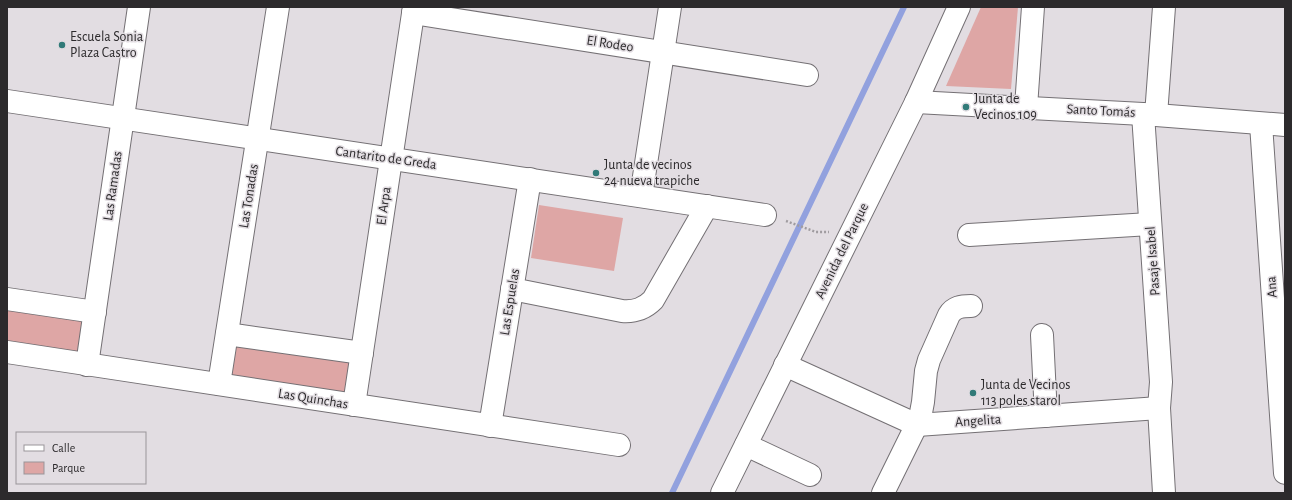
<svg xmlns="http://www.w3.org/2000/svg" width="1292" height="500" font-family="'Alegreya Sans',sans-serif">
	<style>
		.green { fill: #dea6a5 }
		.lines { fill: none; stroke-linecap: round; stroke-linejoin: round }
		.stream { stroke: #92a1de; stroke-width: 6 }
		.minor-casing { stroke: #747074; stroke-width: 24 }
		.path { stroke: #a09ca0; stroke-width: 2.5; stroke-dasharray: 2 2; stroke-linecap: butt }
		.minor { stroke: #fff; stroke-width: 22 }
		.poi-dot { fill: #317a78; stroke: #e2dde2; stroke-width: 1.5 }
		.labels { text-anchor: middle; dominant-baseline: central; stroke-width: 3; stroke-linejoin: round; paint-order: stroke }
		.poi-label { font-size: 14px; fill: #2c2a2c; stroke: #e2dde2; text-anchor: start }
		.street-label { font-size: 14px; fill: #2c2a2c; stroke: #e2dde2 }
	</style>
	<rect width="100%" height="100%" fill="#e2dde2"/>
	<g class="green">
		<path d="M981,7H1018L1011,89L946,86Z"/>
		<path d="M539,205L623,218L614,271L531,258Z"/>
		<path d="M7,306L85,317L79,356L7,345Z"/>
		<path d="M232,339L353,358L348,397L227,379Z"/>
	</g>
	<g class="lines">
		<path class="stream" d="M672,493L904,7"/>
		<defs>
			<g id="minor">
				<path d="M413,13L807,75"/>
				<path d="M7,101L765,215"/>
				<path d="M916,102L1143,114L1285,125"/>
				<path d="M1026,107L1033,7"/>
				<path d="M1143,114L1161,382L1159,408L1164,493"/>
				<path d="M1156,115L1164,7"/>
				<path d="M1261,124L1285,473"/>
				<path d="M641,196L670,7"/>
				<path d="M969,235L1150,224"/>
				<path d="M512,289L622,311C635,312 644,309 653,300L707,206"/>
				<path d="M7,299L95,312"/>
				<path d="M227,334L362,353"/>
				<path d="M1042,335L1046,416"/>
				<path d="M7,352L619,445"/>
				<path d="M87,365L139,7"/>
				<path d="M785,365L917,425L1159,408"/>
				<path d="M219,384L278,7"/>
				<path d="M354,405L414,7"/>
				<path d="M490,426L530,179"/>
				<path d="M746,445L810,475"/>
				<path d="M722,493L916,102L959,7"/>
				<path d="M883,493L920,418L923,402L926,371L929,360L949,315C954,307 961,306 971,306"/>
			</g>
		</defs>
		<use href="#minor" class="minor-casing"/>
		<path class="path" d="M786,221L816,232H829"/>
		<use href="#minor" class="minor"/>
	</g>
	<g class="poi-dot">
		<circle cx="62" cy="45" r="4"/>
		<circle cx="966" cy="107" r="4"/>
		<circle cx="596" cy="173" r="4"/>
		<circle cx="973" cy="393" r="4"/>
	</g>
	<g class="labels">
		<g class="poi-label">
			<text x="70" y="37">Escuela Sonia<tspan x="70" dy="16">Plaza Castro</tspan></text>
			<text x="974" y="99">Junta de<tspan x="974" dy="16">Vecinos 109</tspan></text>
			<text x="604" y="165">Junta de vecinos<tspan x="604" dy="16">24 nueva trapiche</tspan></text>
			<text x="981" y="385">Junta de Vecinos<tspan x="981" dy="16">113 poles starol</tspan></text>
		</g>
		<g class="street-label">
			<text transform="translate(610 44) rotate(9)">El Rodeo</text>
			<text transform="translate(1101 111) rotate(3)">Santo Tomás</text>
			<text transform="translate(386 158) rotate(8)">Cantarito de Greda</text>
			<text transform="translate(113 186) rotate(-82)">Las Ramadas</text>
			<text transform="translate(249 196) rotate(-81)">Las Tonadas</text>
			<text transform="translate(384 206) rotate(-82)">El Arpa</text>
			<text transform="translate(842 251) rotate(-64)">Avenida del Parque</text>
			<text transform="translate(1153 261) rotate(-94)">Pasaje Isabel</text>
			<text transform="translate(1272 287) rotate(-94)">Ana</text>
			<text transform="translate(510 302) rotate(-81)">Las Espuelas</text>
			<text transform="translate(313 399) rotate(9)">Las Quinchas</text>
			<text transform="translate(978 421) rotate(-4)">Angelita</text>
		</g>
	</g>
	<rect width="1292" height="500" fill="none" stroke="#2c2a2c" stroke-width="16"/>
	<rect x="16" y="432" width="130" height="52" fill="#e2dde2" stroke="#999599"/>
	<rect x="24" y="445" width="20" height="6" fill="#ffffff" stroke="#999599"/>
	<text x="52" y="452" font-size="12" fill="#2c2a2c">Calle</text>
	<rect x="24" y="462" width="20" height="12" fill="#dea6a5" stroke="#999599"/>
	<text x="52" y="472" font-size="12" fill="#2c2a2c">Parque</text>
</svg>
